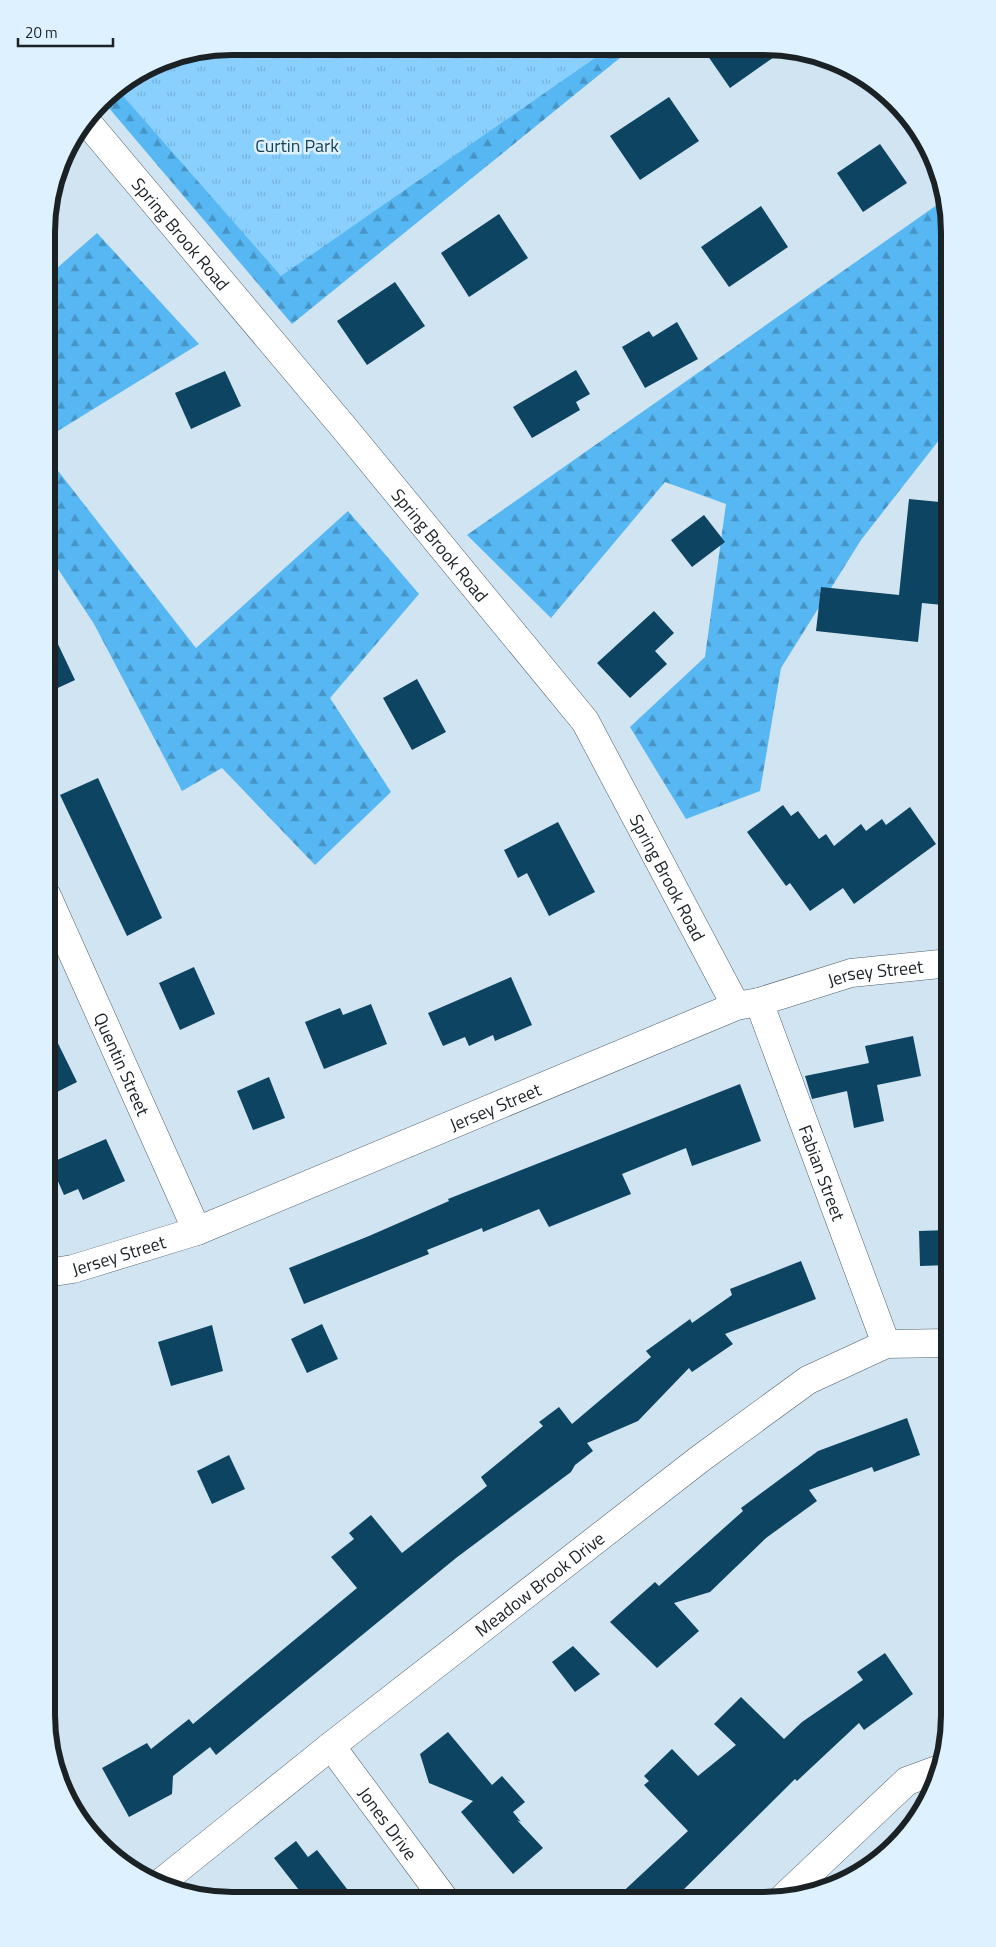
<svg xmlns="http://www.w3.org/2000/svg" width="996" height="1947" font-family="'Titillium Web',sans-serif">
	<style>
		.forest { fill: url(#forest-firs) }
		.park { fill: url(#park-tufts) }
		.building { fill: #0c4462 }
		.lines { fill: none; stroke-linecap: round; stroke-linejoin: round }
		.minor-casing { stroke: #4f606b; stroke-width: 29 }
		.minor { stroke: #fff; stroke-width: 28 }
		.labels { text-anchor: middle; dominant-baseline: central; stroke-width: 5; stroke-linejoin: round; paint-order: stroke }
		.park-label { font-size: 18px; fill: #184159; stroke: #def1fe }
		.street-label { font-size: 18px; fill: #1b2226; stroke: #def1fe }
		.rim { fill: none; stroke: #1b2226; stroke-width: 6 }
	</style>
	<defs>
		<pattern id="forest-firs" width="22" height="20" patternUnits="userSpaceOnUse" patternTransform="scale(1.25)"><rect width="22" height="20" fill="#56b7f3"/><path d="M5 1l3.5 6h-7zM16 11l3.5 6h-7z" fill="#4694c5"/></pattern>
		<pattern id="park-tufts" width="24" height="20" patternUnits="userSpaceOnUse" patternTransform="scale(1.25)"><rect width="24" height="20" fill="#89d0ff"/><path d="M3 7l-1-3M5 7V3M7 7l1-3M15 17l-1-3M17 17v-4M19 17l1-3" fill="none" stroke="#76b2da"/></pattern>
	</defs>
	<rect width="100%" height="100%" fill="#d1e4f1"/>
	<g class="forest">
		<path d="M570,48L631,49L292,324L103,101L113,91L291,119Z"/>
		<path d="M944,200L950,232V426L861,540L781,668L760,791L686,819L630,727L705,657L726,504L665,482L551,618L467,535Z"/>
		<path d="M97,233L199,344L48,437V276Z"/>
		<path d="M48,458L196,648L348,511L419,594L330,698L391,792L315,865L222,768L182,791L94,624L47,552Z"/>
	</g>
	<path class="park" d="M232,46L608,49L281,276L116,88L161,60Z"/>
	<g class="building">
		<path d="M703,49H737L784,50L730,88Z"/>
		<path d="M669,97L699,141L640,180L610,136Z"/>
		<path d="M880,144L907,183L863,212L837,173Z"/>
		<path d="M761,206L788,247L729,287L701,247Z"/>
		<path d="M499,214L528,258L469,297L441,253Z"/>
		<path d="M395,282L425,326L367,365L337,321Z"/>
		<path d="M677,322L698,359L645,388L622,347L649,331L653,337Z"/>
		<path d="M576,370L590,394L576,402L580,410L532,438L513,407Z"/>
		<path d="M225,371L241,406L191,429L175,393Z"/>
		<path d="M909,499L950,503V540L943,605L922,603L918,642L816,631L821,587L899,595Z"/>
		<path d="M704,515L725,542L692,567L671,540Z"/>
		<path d="M654,611L674,633L655,651L667,664L630,698L597,663Z"/>
		<path d="M47,621L75,680L47,693Z"/>
		<path d="M417,679L446,732L412,750L383,698Z"/>
		<path d="M98,778L162,918L127,936L60,795Z"/>
		<path d="M783,805L791,816L798,811L819,839L826,834L834,846L861,824L866,831L882,819L886,825L910,807L936,844L854,904L843,888L810,911L790,883L786,886L747,832Z"/>
		<path d="M558,822L595,892L549,916L527,873L518,878L504,850Z"/>
		<path d="M194,967L215,1014L180,1030L159,983Z"/>
		<path d="M511,977L532,1025L495,1041L493,1035L469,1046L465,1037L443,1046L428,1013Z"/>
		<path d="M371,1004L387,1044L324,1069L305,1022L340,1008L343,1015Z"/>
		<path d="M47,1021L77,1082L47,1097Z"/>
		<path d="M913,1036L921,1076L877,1085L884,1121L854,1128L847,1091L812,1099L805,1076L869,1063L865,1046Z"/>
		<path d="M269,1077L285,1118L253,1130L237,1091Z"/>
		<path d="M740,1084L761,1141L692,1166L686,1148L622,1174L631,1194L549,1227L539,1209L483,1232L482,1228L427,1250L429,1254L304,1304L289,1268L369,1236L449,1201L448,1199Z"/>
		<path d="M106,1139L125,1181L83,1200L78,1189L64,1195L50,1163Z"/>
		<path d="M949,1230V1265L920,1266L919,1231Z"/>
		<path d="M801,1261L816,1299L725,1334L733,1344L692,1372L689,1368L638,1421L587,1443L593,1451L575,1465L571,1472L456,1558L216,1755L210,1747L173,1776L172,1794L129,1817L102,1768L147,1743L151,1749L189,1719L193,1724L357,1588L331,1557L354,1539L349,1533L371,1515L402,1553L487,1486L481,1477L543,1426L539,1422L559,1407L572,1424L651,1357L646,1351L690,1319L692,1323L732,1295L730,1289Z"/>
		<path d="M322,1324L338,1359L307,1373L291,1339Z"/>
		<path d="M212,1325L223,1371L171,1386L158,1342Z"/>
		<path d="M907,1418L920,1455L874,1472L872,1467L809,1490L817,1501L766,1538L710,1592L674,1603L699,1631L657,1668L610,1622L655,1582L659,1586L743,1511L741,1508L818,1451Z"/>
		<path d="M229,1455L245,1489L212,1504L197,1471Z"/>
		<path d="M573,1646L600,1674L575,1692L552,1662Z"/>
		<path d="M885,1653L913,1694L864,1730L859,1723L797,1781L795,1779L673,1900H614L688,1831L644,1785L649,1781L644,1776L672,1749L698,1776L736,1745L714,1724L741,1697L784,1739L802,1722L863,1680L857,1672Z"/>
		<path d="M448,1732L492,1785L502,1776L525,1802L513,1812L521,1822L517,1820L543,1848L513,1874L461,1812L473,1801L429,1783L420,1754Z"/>
		<path d="M296,1841L308,1857L317,1850L347,1889L334,1899H306L274,1858Z"/>
	</g>
	<g class="lines">
		<defs>
			<g id="minor">
				<path id="s1" d="M87,122L345,429L585,721L736,1006"/>
				<path id="s2" d="M47,896L197,1231"/>
				<path id="s3" d="M759,1002L886,1344"/>
				<path id="s4" d="M47,1273L73,1269L197,1231L736,1006L759,1002L851,973L950,963"/>
				<path id="s5" d="M331,1746L445,1900"/>
				<path id="s6" d="M158,1885L331,1746L701,1458L808,1380L886,1344L949,1343"/>
				<path d="M783,1898L907,1781L940,1769"/>
			</g>
		</defs>
		<use href="#minor" class="minor-casing"/>
		<use href="#minor" class="minor"/>
	</g>
	<g class="labels">
		<g class="park-label">
			<text x="297" y="145">Curtin Park</text>
		</g>
		<g class="street-label">
			<text stroke="none"><textPath href="#s1" startOffset="146">Spring Brook Road</textPath></text>
			<text stroke="none"><textPath href="#s1" startOffset="551">Spring Brook Road</textPath></text>
			<text stroke="none"><textPath href="#s1" startOffset="956">Spring Brook Road</textPath></text>
			<text stroke="none"><textPath href="#s4" startOffset="884">Jersey Street</textPath></text>
			<text stroke="none"><textPath href="#s2" startOffset="184">Quentin Street</textPath></text>
			<text stroke="none"><textPath href="#s4" startOffset="479">Jersey Street</textPath></text>
			<text stroke="none"><textPath href="#s3" startOffset="182">Fabian Street</textPath></text>
			<text stroke="none"><textPath href="#s4" startOffset="74">Jersey Street</textPath></text>
			<text stroke="none"><textPath href="#s6" startOffset="486">Meadow Brook Drive</textPath></text>
			<text stroke="none"><textPath href="#s5" startOffset="96">Jones Drive</textPath></text>
		</g>
	</g>
	<path d="M0 0H996V1947H0ZM232 55H764A177 177 0 0 1 941 232V1715A177 177 0 0 1 764 1892H232A177 177 0 0 1 55 1715V232A177 177 0 0 1 232 55Z" fill="#def1fe" fill-rule="evenodd"/>
	<path class="rim" d="M232 55H764A177 177 0 0 1 941 232V1715A177 177 0 0 1 764 1892H232A177 177 0 0 1 55 1715V232A177 177 0 0 1 232 55Z"/>
	<path d="M18 38v8h95v-8" fill="none" stroke="#1b2226" stroke-width="2.5"/>
	<text x="25" y="38" font-size="15" fill="#1b2226" stroke="#def1fe" stroke-width="4" paint-order="stroke">20 m</text>
</svg>
